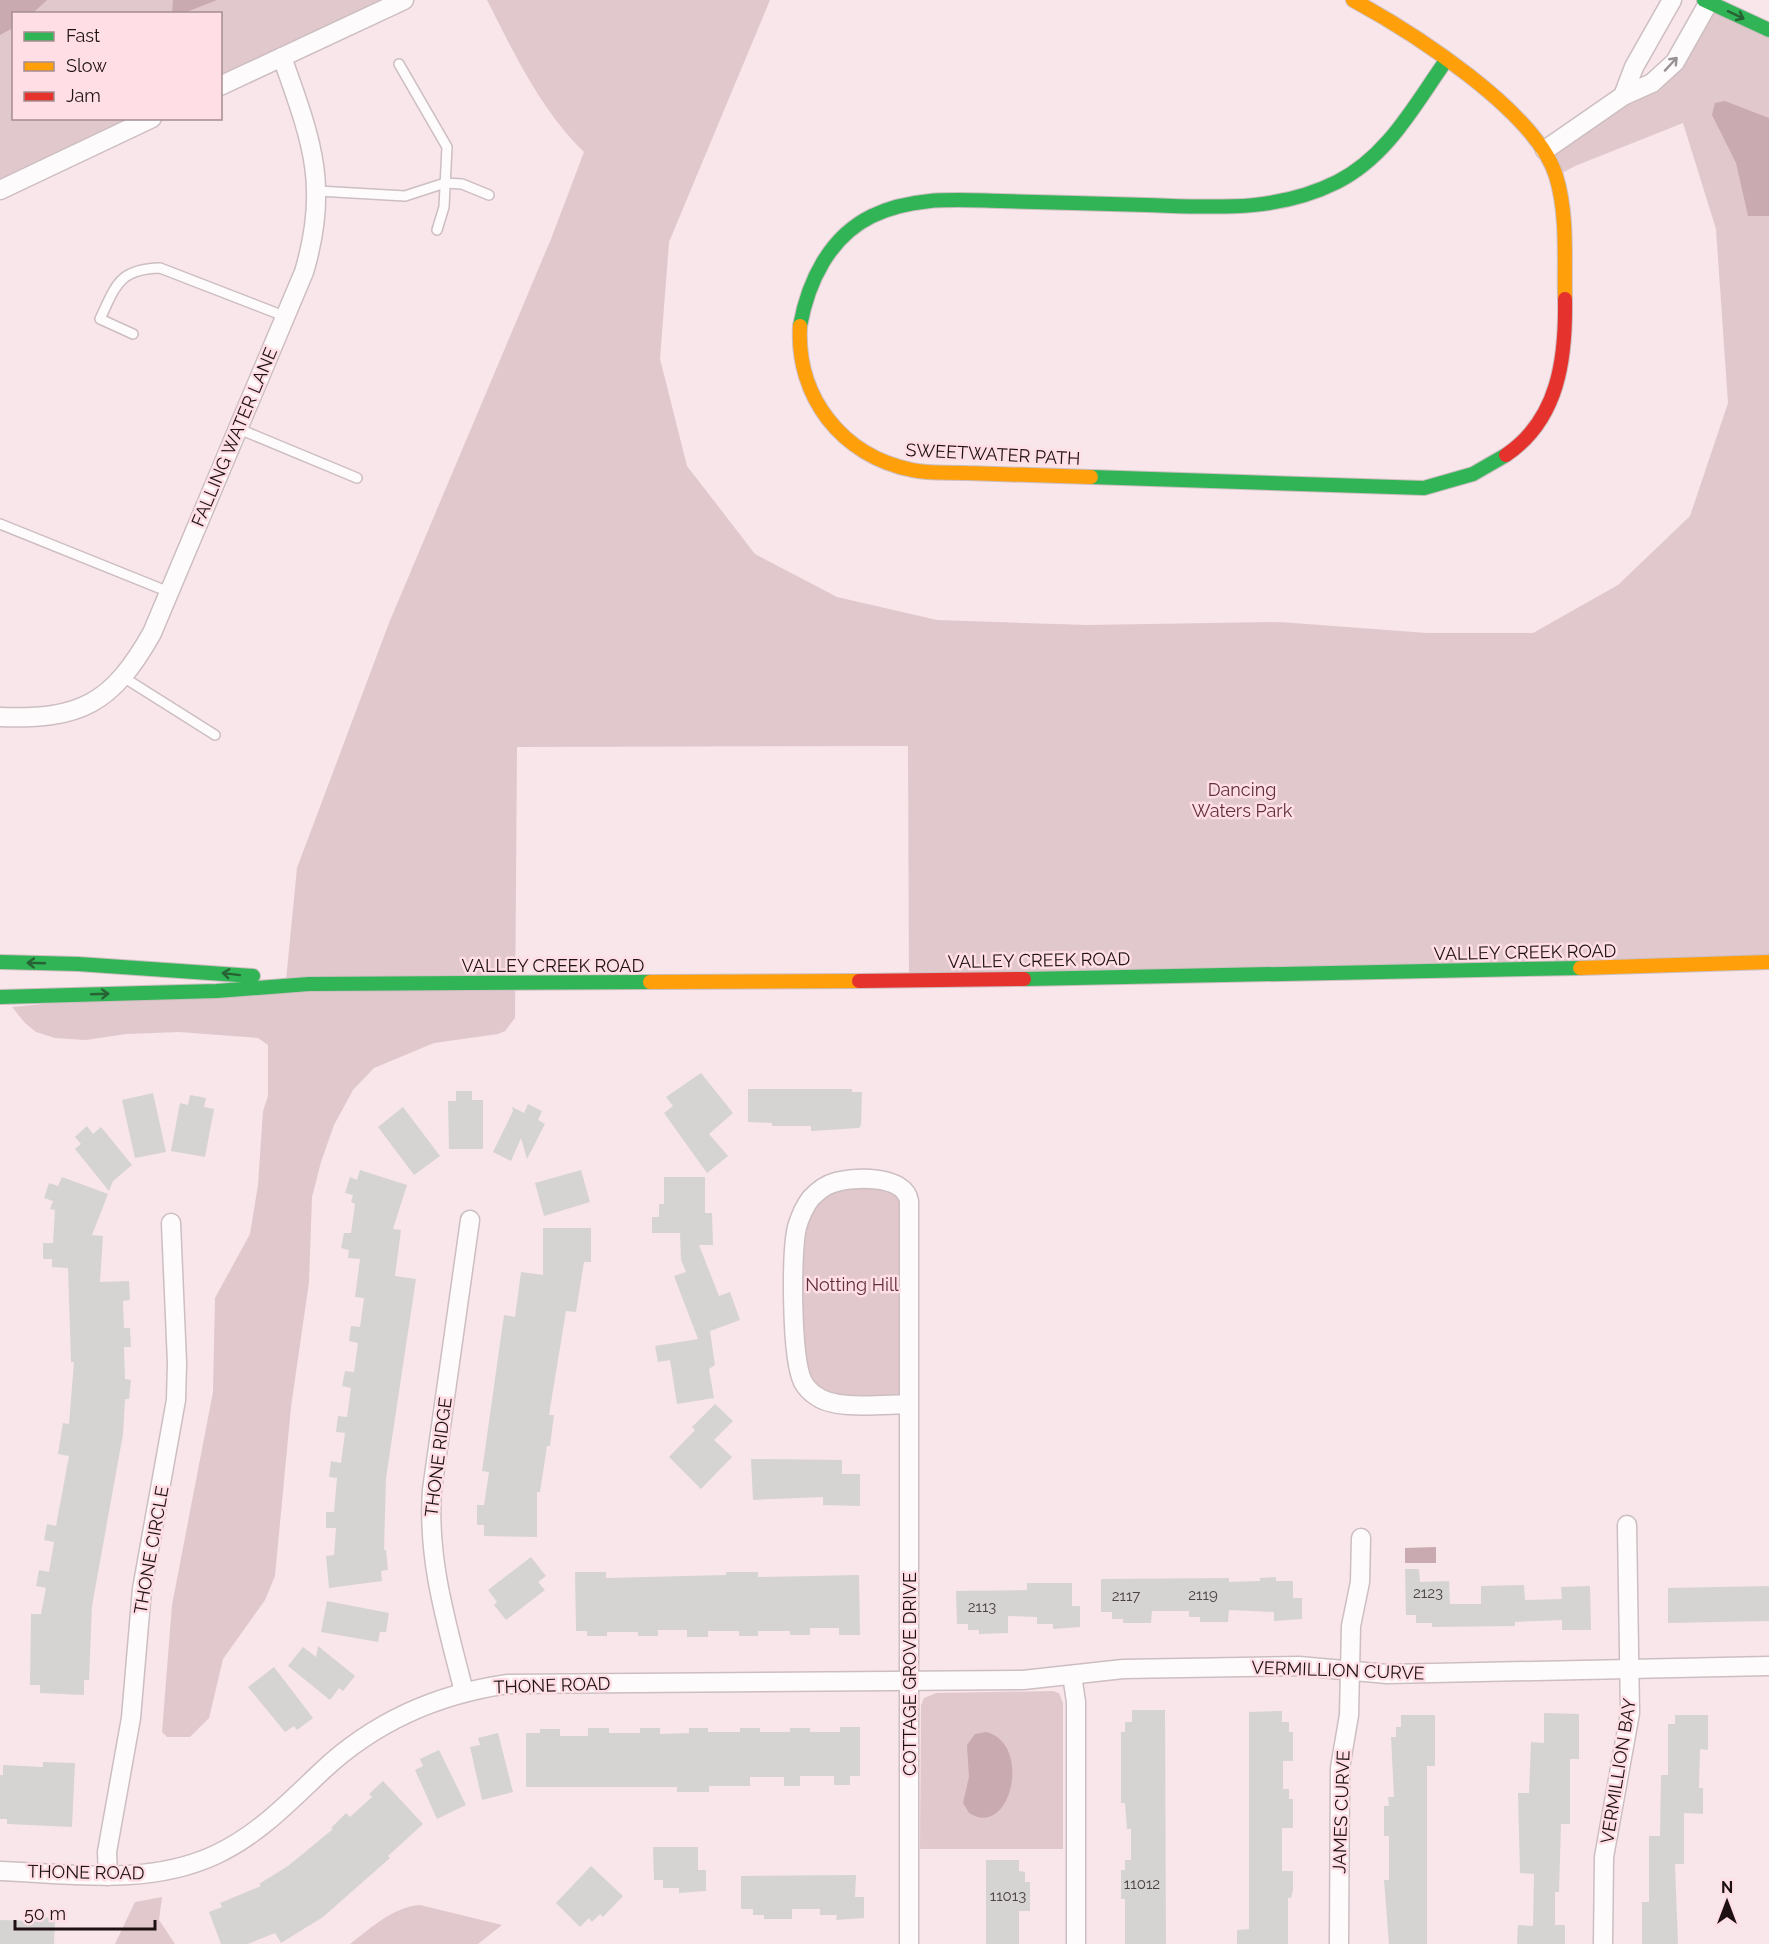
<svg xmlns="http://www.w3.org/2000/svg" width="1769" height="1944" font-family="Raleway,sans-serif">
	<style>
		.green { fill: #e1c8cd }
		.water { fill: #c9aab0 }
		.building { fill: #d6d4d2 }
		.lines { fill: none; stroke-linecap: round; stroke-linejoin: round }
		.lane-casing { stroke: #cdbec1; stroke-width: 12 }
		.street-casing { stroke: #cdbec1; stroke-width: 21 }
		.fast-casing { stroke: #cdbec1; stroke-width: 16 }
		.slow-casing { stroke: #cdbec1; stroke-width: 16 }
		.jam-casing { stroke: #cdbec1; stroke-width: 16 }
		.lane { stroke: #fefbfc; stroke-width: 9 }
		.street { stroke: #fefbfc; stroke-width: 18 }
		.fast { stroke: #30b455; stroke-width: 14 }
		.slow { stroke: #ff9f0a; stroke-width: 14 }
		.jam { stroke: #e5322d; stroke-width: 14 }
		.oneway { stroke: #276234 }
		.oneway2 { stroke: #999294 }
		.labels { text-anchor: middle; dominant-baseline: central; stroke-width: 5; stroke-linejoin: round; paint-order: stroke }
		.number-label { font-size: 15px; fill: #4c4244 }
		.street-label { font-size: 18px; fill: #1e1114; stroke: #ffdfe5 }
		.park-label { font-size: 18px; fill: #632f3c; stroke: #ffdfe5 }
	</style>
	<rect width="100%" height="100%" fill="#f8e6ea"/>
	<g class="green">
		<path d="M0,0H404L221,86L220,14H14V118L152,119L0,190Z"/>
		<path d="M487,0H770L669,242L660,359L687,466L755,554L837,597L937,620L1087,625L1280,622L1427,633H1533L1618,585L1690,516L1728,403L1716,229L1683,123L1575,166L1555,177L1545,150L1652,83L1709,3L1769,30V962L909,981L908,746L517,747L515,1018L505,1031L498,1034L434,1043L374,1068L353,1090L334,1125L321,1162L312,1197L309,1282L291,1407L275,1576L265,1600L223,1659L209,1718L190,1737H167L162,1732L172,1605L213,1392L215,1298L250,1234L258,1185L263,1111L268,1096V1045L258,1038L179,1032L126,1034L86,1040L55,1038L36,1032L25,1023L12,1007L286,980L297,868L389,623L551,239L584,152C540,109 514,53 487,0Z"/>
		<path d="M829,1184L906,1191L909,1404H836L799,1370L795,1237Z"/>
		<path d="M1053,1691L1059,1693L1063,1703V1849H920L921,1705L924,1698L936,1693Z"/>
		<path d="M162,1897L159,1920L175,1944H115L135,1902Z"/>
		<path d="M420,1905L502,1925L478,1944H350C371,1928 393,1907 420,1905Z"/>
	</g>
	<g class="water">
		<path d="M0,0H47L33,13L14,14L13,28L0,35Z"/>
		<path d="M173,0H217L184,13H172Z"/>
		<path d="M1725,101L1769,118V216H1748L1736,163L1712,115L1715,103Z"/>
		<path d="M1436,1547V1563H1405V1548Z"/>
		<path d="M986,1732C1033,1743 1011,1840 969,1813L963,1803L969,1777L967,1745L975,1734Z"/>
	</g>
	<g class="building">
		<path d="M701,1073L733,1113L709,1134L728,1156L707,1173L664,1113L673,1106L666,1097Z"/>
		<path d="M748,1089H852V1092H862L861,1125L859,1128L811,1131V1126H772V1123L748,1122Z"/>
		<path d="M456,1091H472V1100H483V1149H449L448,1101H456Z"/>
		<path d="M153,1093L166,1152L135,1158L122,1100Z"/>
		<path d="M190,1095L206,1098L204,1107L214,1109L205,1157L171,1151L180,1103L188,1105Z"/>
		<path d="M528,1104L542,1111L538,1120L545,1124L527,1159L521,1138L511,1161L493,1152L513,1111L512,1107L524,1113Z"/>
		<path d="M403,1107L440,1156L414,1175L378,1127Z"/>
		<path d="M87,1126L93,1134L101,1127L132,1165L113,1181L109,1191L75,1149L81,1144L75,1137Z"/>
		<path d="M360,1170L407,1185L393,1229L401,1230L395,1276L416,1279L386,1478L384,1550H386L388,1570L381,1571L382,1581L329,1588L326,1556L334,1555L336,1528H326V1512H334L337,1478L329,1477L331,1461L341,1463L345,1433L336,1432L338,1416L347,1417L351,1388L342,1386L345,1371L354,1372L358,1343L349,1341L351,1326L360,1327L364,1298L355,1297L360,1259L348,1258L349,1250L341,1248L344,1233H351L355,1204L351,1202L353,1195L345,1193L350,1177L357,1180Z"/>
		<path d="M581,1170L590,1202L544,1216L535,1183Z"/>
		<path d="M62,1177L108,1194L92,1235L103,1236L100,1282L129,1281L130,1300L123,1301L124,1328H130L131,1347H124L125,1379L131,1380L129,1399H125L123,1434L92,1606L89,1680H84V1695L40,1693V1685H30L31,1614H41L46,1588L36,1586L39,1570L49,1572L54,1542L44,1540L47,1524L56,1526L69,1456L58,1454L63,1423L69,1424L74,1362H71L68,1268L52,1267V1259H43V1243H53L55,1210L50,1209L53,1201L44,1198L49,1183L58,1186Z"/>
		<path d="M664,1177H705V1213H712L713,1245H699L719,1296L730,1292L740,1320L710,1331L715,1365L709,1369L714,1398L677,1404L670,1360L658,1362L655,1346L698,1339L674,1276L686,1272L681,1260L680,1233H652V1217H659V1204H664Z"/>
		<path d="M543,1228H591V1262H584L576,1312L566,1311L549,1415H554L550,1446H547L540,1492H537V1537L484,1536V1525H477V1505H484L489,1472L482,1471L504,1315L515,1317L521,1272L543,1275Z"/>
		<path d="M715,1404L733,1421L714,1440L732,1457L701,1489L669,1457L695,1430L692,1427Z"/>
		<path d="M751,1459L842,1460V1474H860V1506L823,1505V1497L753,1500Z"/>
		<path d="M531,1557L546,1576L538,1582L545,1590L506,1620L494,1605L497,1602L488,1590Z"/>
		<path d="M1405,1569H1419L1420,1582L1449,1581L1450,1604H1481V1586L1524,1585L1525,1600L1562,1599L1561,1587L1590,1586L1591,1630H1562V1620L1515,1622V1626L1432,1627V1623H1416V1615H1406Z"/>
		<path d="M575,1572H606V1578L726,1575V1572H758V1577L859,1575L860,1635H839V1628H810V1635H790V1631H758V1636H739V1631H708V1637H687V1630H658V1636H638V1632H607V1636H587V1631H576Z"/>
		<path d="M1276,1577V1581H1293V1598H1302V1619L1274,1621V1612L1229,1610L1228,1622H1200V1617H1189V1611H1152L1151,1623H1123V1619H1112V1612H1101V1579L1229,1578V1582L1260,1581V1578Z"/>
		<path d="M1027,1583H1072V1606H1080V1627L1053,1629V1624H1037V1617L1008,1616V1633L979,1634V1630H968V1624H957L956,1591L1027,1590Z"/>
		<path d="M1769,1586V1621L1668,1623V1588Z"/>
		<path d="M327,1601L389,1613L386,1632H380L378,1642L321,1632Z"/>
		<path d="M318,1646L355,1676L343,1691L339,1688L330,1700L288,1666L303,1647L316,1657Z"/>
		<path d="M274,1667L313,1718L297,1730L294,1726L285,1732L248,1687Z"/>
		<path d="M1132,1710H1165L1166,1944H1125V1899H1121V1870H1125V1860H1131V1829H1127L1125,1803H1121V1732H1125V1722H1132Z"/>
		<path d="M1282,1711V1722H1289V1732H1293V1761H1283V1789H1289V1799H1293V1828H1282V1871H1293V1890L1291,1898H1288V1944H1237V1930L1249,1929V1712Z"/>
		<path d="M1544,1713L1579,1714V1759H1570V1824H1561L1559,1892H1555V1925H1565V1944H1517L1518,1925L1533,1926L1534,1874L1520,1873L1518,1793H1529L1531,1742L1544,1743Z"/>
		<path d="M1401,1715H1435V1766H1427V1944H1389L1384,1880H1389V1836H1384V1806H1389L1388,1797H1394L1391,1737H1396V1727H1401Z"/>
		<path d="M1675,1715H1708V1750L1700,1749L1699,1788H1703V1814L1684,1813V1864H1675L1678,1944H1642V1902H1649V1836H1660L1661,1775H1668V1724H1675Z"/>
		<path d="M840,1727H860V1776H850V1785H834V1776H800V1786H784V1777H750V1786H709V1792H677V1787H526V1733H540V1729H560V1736H588V1728H609V1733H640V1728H660V1734L689,1733V1728H708V1732H740V1728H760V1732H790V1728H810V1732H840Z"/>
		<path d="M498,1733L513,1792L482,1800L470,1747L480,1745L478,1738Z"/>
		<path d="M439,1750L466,1805L437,1819L415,1770L423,1766L420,1759Z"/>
		<path d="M43,1762L75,1763L72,1827L7,1824V1819H0V1775H3V1765L43,1767Z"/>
		<path d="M383,1781L423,1824L388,1856L390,1858L323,1917L281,1943L275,1933L248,1944H221L209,1912L222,1907L220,1903L261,1886L259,1884L288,1866L333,1829L331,1828L346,1813L350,1817L372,1797L369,1794Z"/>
		<path d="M653,1847H698V1870H706V1891L679,1893V1888H663V1880H654Z"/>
		<path d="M986,1860H1019V1871L1025,1872V1882H1030V1911H1019V1944H986Z"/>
		<path d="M591,1866L623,1896L603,1917L600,1914L592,1922L589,1918L580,1927L556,1903Z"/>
		<path d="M856,1875L855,1897H864V1918L836,1920L837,1915H820V1909H792V1919H764V1915H753V1909H741V1876Z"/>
		<path d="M35,1917L55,1918L54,1944H0V1920L35,1921Z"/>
	</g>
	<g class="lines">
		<defs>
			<g id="lane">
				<path d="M399,64L447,147L444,207L437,230"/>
				<path d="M318,191L405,196L445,183L462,184L489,195"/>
				<path d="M133,334L100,319C116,285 119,269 160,268L284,316"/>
				<path d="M239,429L357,478"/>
				<path d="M0,524L169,592"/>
				<path d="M123,677L215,735"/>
			</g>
			<g id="street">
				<path d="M220,86L404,0"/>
				<path d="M1623,96L1634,67L1672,0"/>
				<path d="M1545,150L1623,96L1652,83L1675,62L1710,0"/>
				<path d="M0,190L152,118"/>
				<path d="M0,717C80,720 112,704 152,633L304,272C330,185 311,139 282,57"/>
				<path d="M909,1404C884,1404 834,1411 815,1395C810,1392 806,1387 803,1382C791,1358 791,1253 797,1227C800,1217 804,1207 811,1198C817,1192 825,1185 833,1183C853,1176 905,1175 909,1201V1944"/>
				<path d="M1072,1675L1076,1702V1944"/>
				<path d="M464,1692C447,1624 427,1561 432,1490L470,1220"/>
				<path d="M0,1871C72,1874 148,1886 215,1855C258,1835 288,1803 322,1771C374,1722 438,1694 508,1684L1023,1680L1123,1669L1299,1666L1387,1674L1769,1666"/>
				<path d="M108,1876L107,1852L131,1718L142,1589L176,1400L177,1363L171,1223"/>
				<path d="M1339,1944L1340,1768L1349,1715L1351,1626L1360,1582L1361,1538"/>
				<path d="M1603,1944L1604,1857L1630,1713L1627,1525"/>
			</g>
			<g id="fast">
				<path d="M1704,0L1769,30"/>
				<path d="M800,326C808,282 829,237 872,216C913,196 957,200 1001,201C1049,202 1098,204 1146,205C1213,207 1275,213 1337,182C1387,157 1414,106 1445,62"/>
				<path d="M1091,477L1424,488L1473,474L1506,455"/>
				<path d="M0,962L78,964L253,976"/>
				<path d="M1024,979L1580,968"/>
				<path d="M0,997L217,991L309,984L650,982"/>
			</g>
			<g id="slow">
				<path d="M1353,0C1412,32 1536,111 1556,176C1568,215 1564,259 1565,299"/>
				<path d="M800,326C796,397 842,456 912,470C929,474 949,472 967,473C1008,474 1049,476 1091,477"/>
				<path d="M1580,968L1769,962"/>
				<path d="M650,982L859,981"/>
			</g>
			<g id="jam">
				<path d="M1506,455C1559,419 1566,358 1565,299"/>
				<path d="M859,981L1024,979"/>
			</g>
		</defs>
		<use href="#lane" class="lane-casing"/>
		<use href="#street" class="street-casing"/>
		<use href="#fast" class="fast-casing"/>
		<use href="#slow" class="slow-casing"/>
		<use href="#jam" class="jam-casing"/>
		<use href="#lane" class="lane"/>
		<use href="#street" class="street"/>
		<use href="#fast" class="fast"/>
		<use href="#slow" class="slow"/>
		<use href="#jam" class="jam"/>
	</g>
	<defs><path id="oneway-shaft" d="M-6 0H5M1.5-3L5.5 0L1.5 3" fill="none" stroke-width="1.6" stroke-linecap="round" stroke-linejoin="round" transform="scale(1.5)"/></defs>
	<g class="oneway">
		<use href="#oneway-shaft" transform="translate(1736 15) rotate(25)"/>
		<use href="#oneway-shaft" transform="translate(36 963) rotate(-178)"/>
		<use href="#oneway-shaft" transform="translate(231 974) rotate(-173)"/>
		<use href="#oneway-shaft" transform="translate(100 994) rotate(-2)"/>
	</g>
	<use class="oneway2" href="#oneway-shaft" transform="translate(1671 64) rotate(-47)"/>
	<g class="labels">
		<g class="number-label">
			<text x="1428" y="1593">2123</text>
			<text x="1203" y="1595">2119</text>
			<text x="1126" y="1596">2117</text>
			<text x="982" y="1607">2113</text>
			<text x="1142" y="1884">11012</text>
			<text x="1008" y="1896">11013</text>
		</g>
		<g class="street-label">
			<text transform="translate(234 437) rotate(-67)">FALLING WATER LANE</text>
			<text transform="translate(993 454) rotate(3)">SWEETWATER PATH</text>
			<text transform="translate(1525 952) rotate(-1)">VALLEY CREEK ROAD</text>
			<text transform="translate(1039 960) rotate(-1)">VALLEY CREEK ROAD</text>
			<text x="553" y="965">VALLEY CREEK ROAD</text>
			<text transform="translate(438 1457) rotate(-83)">THONE RIDGE</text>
			<text transform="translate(151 1550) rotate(-80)">THONE CIRCLE</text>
			<text transform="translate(1338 1670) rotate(2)">VERMILLION CURVE</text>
			<text transform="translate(909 1674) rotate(-90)">COTTAGE GROVE DRIVE</text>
			<text transform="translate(552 1685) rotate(-2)">THONE ROAD</text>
			<text transform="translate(1618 1771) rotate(-81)">VERMILLION BAY</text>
			<text transform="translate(1341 1812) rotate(-88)">JAMES CURVE</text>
			<text transform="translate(86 1872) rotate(1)">THONE ROAD</text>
		</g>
		<g class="park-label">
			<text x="1242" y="789">Dancing<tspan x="1242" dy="21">Waters Park</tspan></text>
			<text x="852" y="1284">Notting Hill</text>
		</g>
	</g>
	<rect x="12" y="12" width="210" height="108" fill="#ffdfe5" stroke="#a58d91" stroke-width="1.5"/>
	<rect x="24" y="32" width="30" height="9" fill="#30b455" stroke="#a58d91" stroke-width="1.5"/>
	<text x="66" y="42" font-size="18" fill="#1e1114">Fast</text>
	<rect x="24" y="62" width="30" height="9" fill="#ff9f0a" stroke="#a58d91" stroke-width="1.5"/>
	<text x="66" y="72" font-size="18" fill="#1e1114">Slow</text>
	<rect x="24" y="92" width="30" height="9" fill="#e5322d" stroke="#a58d91" stroke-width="1.5"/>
	<text x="66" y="102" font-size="18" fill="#1e1114">Jam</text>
	<g transform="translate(1727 1902)" stroke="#ffdfe5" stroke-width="4.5" paint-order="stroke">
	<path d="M0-4.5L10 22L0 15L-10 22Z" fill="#1e1114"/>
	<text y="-9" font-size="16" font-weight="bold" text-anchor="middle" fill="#1e1114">N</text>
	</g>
	<path d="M15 1920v9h140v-9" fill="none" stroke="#1e1114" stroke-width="3"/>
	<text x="24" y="1920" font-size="18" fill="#1e1114" stroke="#ffdfe5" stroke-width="4.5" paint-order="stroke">50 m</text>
</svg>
